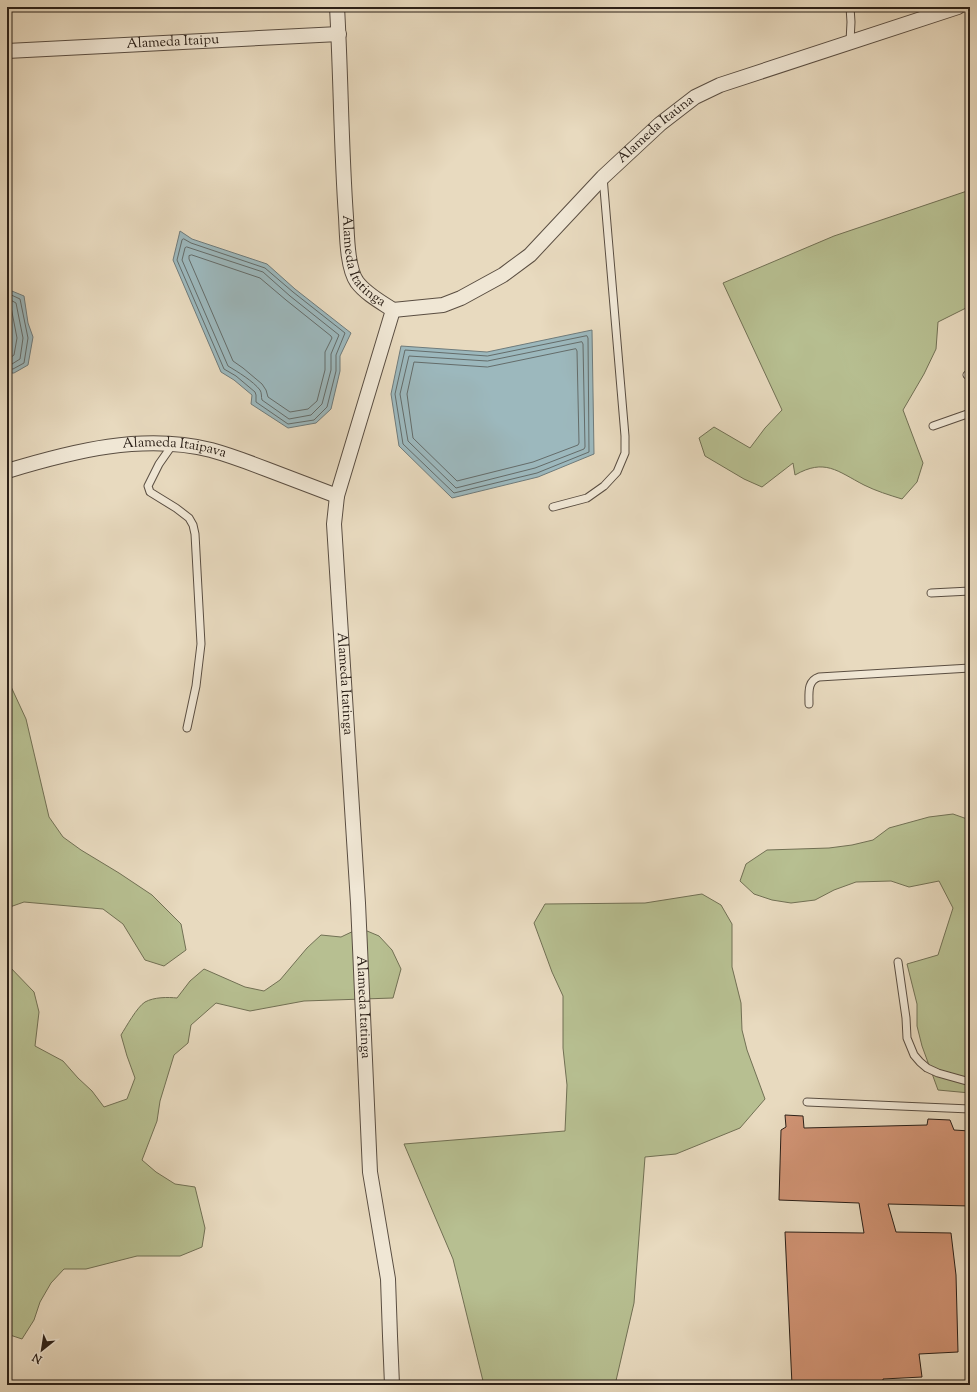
<svg xmlns="http://www.w3.org/2000/svg" width="977" height="1392" font-family="'Sorts Mill Goudy',serif">
	<style>
		.green { fill: #b7bf91; stroke: #717054 }
		.water { fill: #9cb8bd; stroke: #6f7b7b }
		.lines { fill: none; stroke-linecap: round; stroke-linejoin: round }
		.shore { stroke: #646c6a; stroke-width: 1 }
		.building { fill: #d09374; stroke: #2b2018 }
		.lane-casing { stroke: #5a4e42; stroke-width: 9 }
		.street-casing { stroke: #5a4e42; stroke-width: 16 }
		.lane { stroke: #f0e7d5; stroke-width: 7 }
		.street { stroke: #f0e7d5; stroke-width: 14 }
		.labels { text-anchor: middle; dominant-baseline: central; stroke-width: 3; stroke-linejoin: round; paint-order: stroke }
		.street-label { font-size: 14px; fill: #2b2018; stroke: #f0e7d5 }
	</style>
	<rect width="100%" height="100%" fill="#e8dabf"/>
	<filter id="stains"><feTurbulence type="fractalNoise" baseFrequency=".005" numOctaves="4"/><feColorMatrix values="0 0 0 0 .2 0 0 0 0 .09 0 0 0 0 .02 0 0 0 .5 -.17"/></filter>
	<radialGradient id="worn" r=".72"><stop offset=".6" stop-color="#630" stop-opacity="0"/><stop offset="1" stop-color="#630" stop-opacity=".3"/></radialGradient>
	<g class="green">
		<path d="M970,190V306L938,322L936,349L924,374L903,410L923,463L917,482L902,499C889,495 876,491 864,485C837,471 825,458 795,475L793,463L762,487L744,479L705,456L699,438L714,427L750,448L765,428L782,410L723,283L834,236Z"/>
		<path d="M7,678L26,719L49,817L63,837L81,850L119,873L152,895L181,924L186,950L164,966L145,960L123,924L103,909L24,902L7,908Z"/>
		<path d="M953,814L970,820V1093L938,1090L922,1046L917,1026V1004L907,964L938,955L953,908L939,881L909,887L891,881L856,882L834,890L815,900L791,903L772,900L754,894L740,881L746,864L767,850L829,848L852,845L873,840L889,828L929,817Z"/>
		<path d="M702,894L721,905L732,924V967L741,1003L742,1030L747,1050L765,1099L740,1128L676,1154L645,1157L634,1303L615,1385H484L453,1259L404,1144L565,1131L567,1085L563,1048V996L552,972L534,923L545,904L645,903Z"/>
		<path d="M360,928L379,936L392,950L401,969L393,998L304,1001L250,1011L216,1003L191,1025L188,1043L174,1055L160,1101L157,1121L142,1160L156,1172L175,1184L195,1187L205,1228L202,1247L180,1256H137L86,1269H64L51,1283L40,1302L34,1320L22,1339L7,1334V964L34,992L39,1012L35,1046L63,1061L78,1078L92,1091L104,1107L127,1099L135,1078L127,1056L121,1035C126,1027 137,1007 145,1002C154,997 168,997 177,998L190,981L204,969L245,987L264,991L280,980L307,948L321,935L341,937Z"/>
	</g>
	<g class="water">
		<path d="M180,231L192,239L267,264L295,289L351,333L340,356V371L331,409L316,423L288,428L251,404L252,395L234,380L221,372L173,260Z"/>
		<path d="M7,289L24,296L28,323L33,337L28,365L14,373H7Z"/>
		<path d="M592,330L594,454L538,477L452,498L399,446L391,394L401,346L487,352Z"/>
	</g>
	<g class="lines">
		<g class="shore">
			<path d="M184,239L191,243L265,268L293,292L345,333L336,355V371L327,407L314,420L288,424L256,402V395L255,392L236,376L224,369L177,260L182,240Z"/>
			<path d="M187,247L263,272L290,296L339,335L331,354V370L322,404L311,415L289,419L262,400C261,397 262,393 260,390C253,381 238,372 228,366L182,260L185,248Z"/>
			<path d="M192,255L260,278L286,300L331,336L332,338L325,352V370L317,401L308,409L290,412L268,397L266,390L262,384L243,368L233,361L189,259V256Z"/>
			<path d="M7,293L20,299L28,338L24,363L13,369H7"/>
			<path d="M7,298L16,303L23,338L20,359L12,364H7"/>
			<path d="M7,305L11,307L17,338L14,355L10,358H7"/>
			<path d="M587,336L588,338L589,452L537,473L454,493L403,444L395,394L405,350L487,356Z"/>
			<path d="M582,342L583,344L585,447L584,449L535,468L456,488L408,441L400,394L409,356L487,361Z"/>
			<path d="M576,349L577,351L579,443L578,445L533,462L457,481L413,438L407,394L414,362L487,367Z"/>
		</g>
	</g>
	<path class="building" d="M785,1115L803,1116L804,1128L927,1125L928,1119L950,1120L954,1130L970,1131V1206L888,1204L896,1232L951,1233L956,1275L958,1352L919,1354L922,1377L883,1379V1385H792L785,1232L864,1233L859,1203L779,1200L781,1130L786,1127Z"/>
	<g class="lines">
		<defs>
			<g id="lane">
				<path d="M850,7L851,22L850,42"/>
				<path d="M967,375L970,373"/>
				<path d="M933,426L970,413"/>
				<path d="M173,444L159,464L148,486L150,492L176,508L189,518L193,525L195,534L201,644L196,686L187,728"/>
				<path d="M553,507L587,498L604,486L617,472L625,453V436L603,177"/>
				<path d="M931,593L970,591"/>
				<path d="M809,704C809,693 807,681 819,677L970,668"/>
				<path d="M898,962L906,1018L907,1038L914,1055L920,1062L927,1068L938,1073L970,1082"/>
				<path d="M807,1102L970,1109"/>
			</g>
			<g id="street">
				<path id="s1" d="M337,7C341,77 341,147 346,217C347,234 347,268 357,282C366,294 381,302 393,310L337,496L334,524L358,903L370,1172L388,1279L390,1336L392,1385"/>
				<path id="s2" d="M7,51L339,34"/>
				<path id="s3" d="M393,310L443,305L461,298L503,275L530,255L603,177L660,124L695,97L720,85L958,7"/>
				<path id="s4" d="M7,471C73,451 143,433 211,450C229,455 248,462 266,469C290,478 313,487 337,496"/>
			</g>
		</defs>
		<use href="#lane" class="lane-casing"/>
		<use href="#street" class="street-casing"/>
		<use href="#lane" class="lane"/>
		<use href="#street" class="street"/>
	</g>
	<g class="labels">
		<g class="street-label">
			<text stroke="none"><textPath href="#s2" startOffset="166">Alameda Itaipu</textPath></text>
			<text stroke="none"><textPath href="#s3" startOffset="329">Alameda Itaúna</textPath></text>
			<text stroke="none"><textPath href="#s1" startOffset="260">Alameda Itatinga</textPath></text>
			<text stroke="none"><textPath href="#s4" startOffset="171">Alameda Itaipava</textPath></text>
			<text stroke="none"><textPath href="#s1" startOffset="705">Alameda Itatinga</textPath></text>
			<text stroke="none"><textPath href="#s1" startOffset="1029">Alameda Itatinga</textPath></text>
		</g>
	</g>
	<rect width="977" height="1392" fill="none" stroke="#e8dabf" stroke-width="24"/>
	<rect x="8" y="8" width="961" height="1376" fill="none" stroke="#2b2018" stroke-width="2"/>
	<rect x="12" y="12" width="953" height="1368" fill="none" stroke="#2b2018"/>
	<g transform="translate(42 1350) rotate(210)" stroke="#f0e7d5" stroke-width="3" paint-order="stroke">
	<path d="M0-3L7 15L0 10L-7 15Z" fill="#2b2018"/>
	<text y="-6" font-size="11" font-weight="bold" text-anchor="middle" fill="#2b2018">N</text>
	</g>
	<rect width="100%" height="100%" filter="url(#stains)"/>
	<rect width="100%" height="100%" fill="url(#worn)"/>
</svg>
